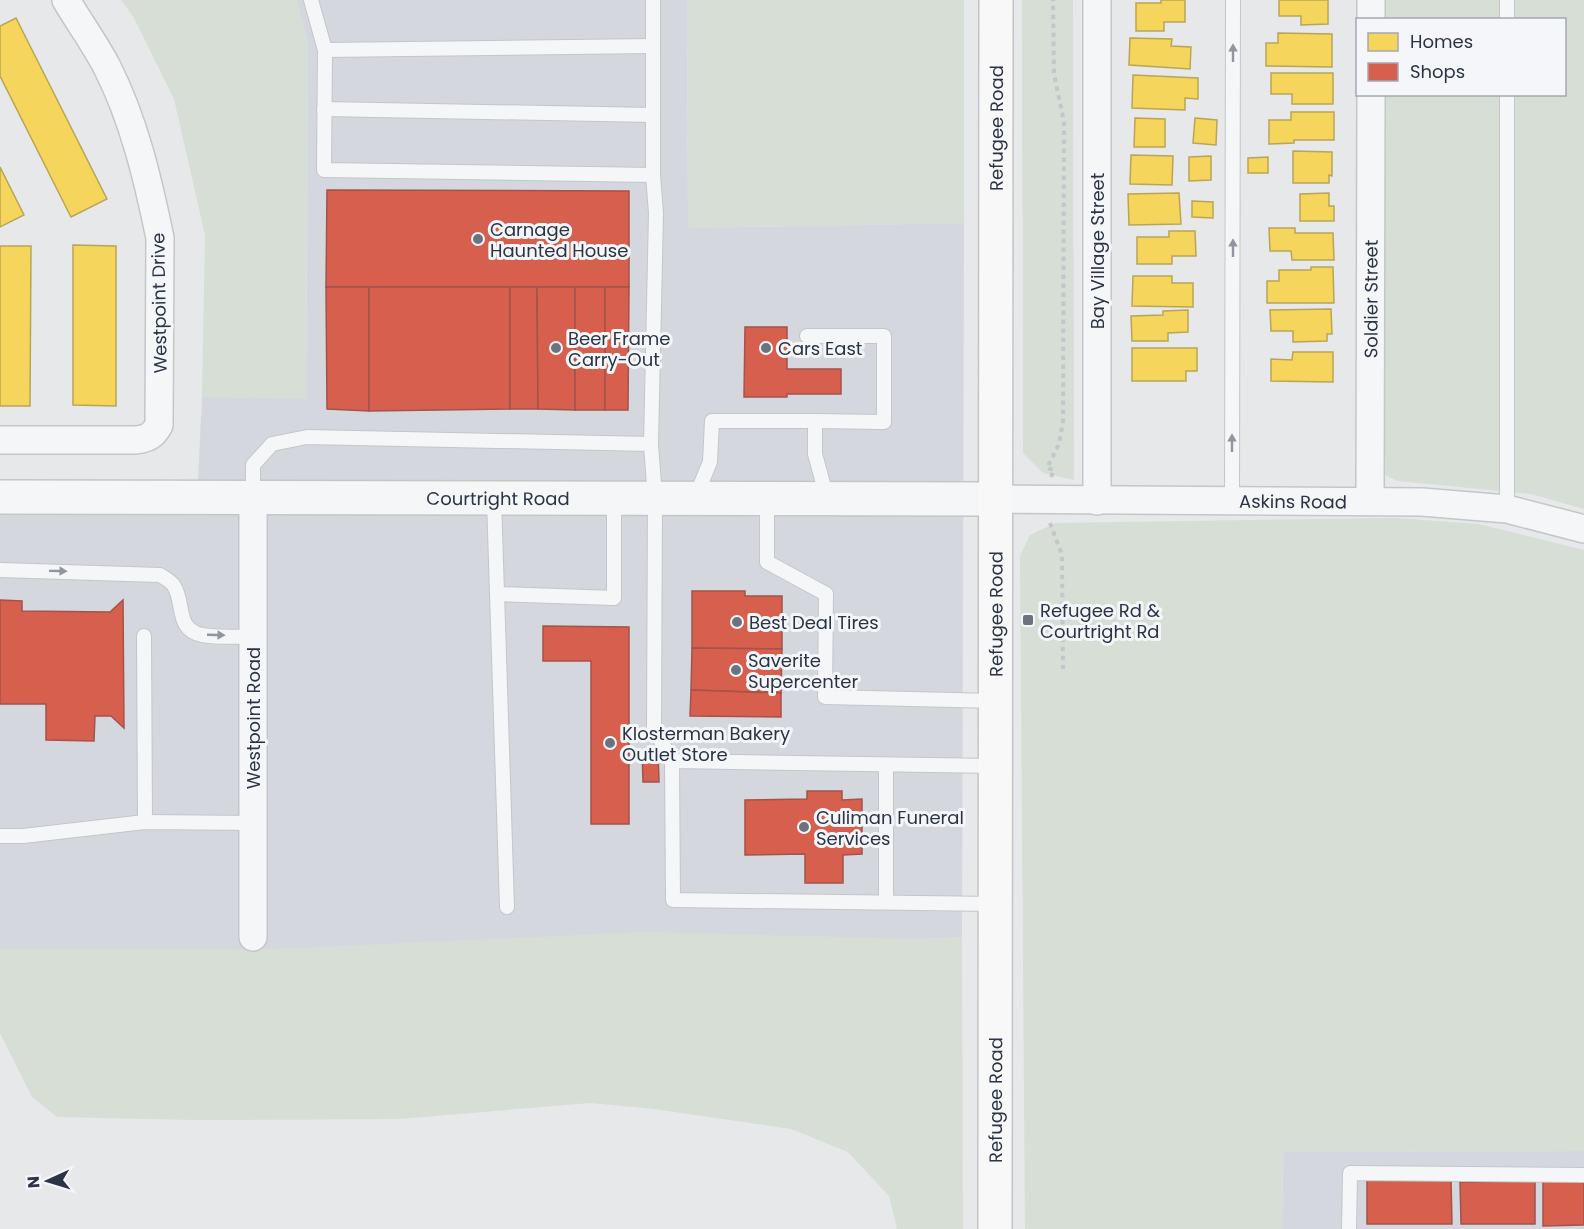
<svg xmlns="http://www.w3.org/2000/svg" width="1584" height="1229" font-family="Poppins,sans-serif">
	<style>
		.built { fill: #d4d7dd }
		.green { fill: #d6ded6 }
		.homes { fill: #f6d55c; stroke: #b9a555; stroke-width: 1.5 }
		.shops { fill: #d6604d; stroke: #a3534b; stroke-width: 1.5 }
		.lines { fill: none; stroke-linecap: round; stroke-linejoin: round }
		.service-casing { stroke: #c4c6c8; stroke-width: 16 }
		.minor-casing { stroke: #c4c6c8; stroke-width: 30 }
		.tertiary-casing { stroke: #c4c6c8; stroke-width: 36 }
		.primary-casing { stroke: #c2c5c8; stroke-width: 36 }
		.path { stroke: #c5c6ca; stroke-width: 4; stroke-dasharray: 4.5 4.5; stroke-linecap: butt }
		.service { stroke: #f5f6f7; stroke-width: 14 }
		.minor { stroke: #f5f6f7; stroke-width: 27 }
		.tertiary { stroke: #f5f6f7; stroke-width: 33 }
		.primary { stroke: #f8f8f8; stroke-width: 33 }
		.oneway { fill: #90959e }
		.poi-dot { fill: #6c737f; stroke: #f4f6f9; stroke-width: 2 }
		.labels { text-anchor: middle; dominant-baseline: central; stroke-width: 6; stroke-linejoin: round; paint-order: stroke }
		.street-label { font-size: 18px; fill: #2b3445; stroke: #f4f6f9 }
		.poi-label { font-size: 18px; fill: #2b3445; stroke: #f4f6f9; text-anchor: start }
	</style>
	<rect width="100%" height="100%" fill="#e6e8ea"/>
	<g class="built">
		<path d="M296,0H687L688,228L964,223L962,937L925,939L273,949H0V500L197,501L202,397L306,398L308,43Z"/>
		<path d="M1584,1151V1229H1282L1283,1152Z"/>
	</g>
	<g class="green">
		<path d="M121,0H296L308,43L306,399L202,397L205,235L174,99L133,16Z"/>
		<path d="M687,0H964V223L688,228Z"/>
		<path d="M1022,0H1073L1074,480L1043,473L1023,453Z"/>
		<path d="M1384,0H1584V509L1531,494L1398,481L1382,474L1384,95L1564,94V20L1384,19Z"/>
		<path d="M1394,518L1479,524L1584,550V1151L1283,1152L1282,1229H1025L1020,556L1030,535L1056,523Z"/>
		<path d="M643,932L925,939L962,937L963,1229H897L889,1196L848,1152L791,1129L654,1109L590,1103L399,1119L197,1120L57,1117L32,1097L0,1033V949H273Z"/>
	</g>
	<g class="homes">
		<path d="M1161,0H1185V22H1164V31H1136V3H1161Z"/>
		<path d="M1279,0H1328V24L1301,25V16H1279Z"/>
		<path d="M16,18L107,199L71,217L0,76V26Z"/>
		<path d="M1278,33L1332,34V67L1266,66V43H1278Z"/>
		<path d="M1130,38L1172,39L1171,46L1191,47L1190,69L1129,65Z"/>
		<path d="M1271,73H1333V104H1292V94H1271Z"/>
		<path d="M1133,75L1198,78V99L1185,98V110L1132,108Z"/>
		<path d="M1291,112H1334V140H1294V143L1269,144V120H1291Z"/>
		<path d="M1135,118L1165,119V147H1134Z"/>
		<path d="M1195,118L1217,120L1216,145L1193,143Z"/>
		<path d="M1293,151L1332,152V176L1329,175V183H1293Z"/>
		<path d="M1131,155L1173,156L1172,185L1130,184Z"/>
		<path d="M1211,156V180L1189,181V157Z"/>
		<path d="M1268,157V173H1248V158Z"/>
		<path d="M0,167L24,215L0,227Z"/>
		<path d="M1179,193L1181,224L1129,225L1128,194Z"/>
		<path d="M1329,193V206H1334V221H1300V194Z"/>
		<path d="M1192,201L1213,202V218L1192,217Z"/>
		<path d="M1269,228H1295V233H1333L1334,260H1292L1291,251H1270Z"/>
		<path d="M1169,231H1195L1196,256H1172V264H1137V237H1169Z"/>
		<path d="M73,245L116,246V406L73,405Z"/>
		<path d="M0,246H31L30,406H0Z"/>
		<path d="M1311,267H1333L1334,303H1267V281H1279V270H1311Z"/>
		<path d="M1133,276H1172V283H1193V307L1132,306Z"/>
		<path d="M1331,309L1332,334H1327V341L1293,342V331H1271L1270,310Z"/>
		<path d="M1188,310V332L1168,333V341H1132L1131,316L1163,315V311Z"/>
		<path d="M1132,348H1197V371H1186V381H1132Z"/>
		<path d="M1293,352H1333V382L1271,381V359L1292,360Z"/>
	</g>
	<g class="shops">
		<path d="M327,190L629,191V287H326Z"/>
		<path d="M326,287H369V411L327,409Z"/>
		<path d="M369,287H510V409L369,411Z"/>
		<path d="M510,287H537L538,409H510Z"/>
		<path d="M537,287H575V410L538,409Z"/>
		<rect x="575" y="287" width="30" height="123"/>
		<path d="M605,287H629L628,410H605Z"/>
		<path d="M745,327H787V369H841V394H787V397H744Z"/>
		<path d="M692,591H745V596H782V649L692,648Z"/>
		<path d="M0,600L22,601V611L110,612L123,600L124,728L111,716H95L94,741L46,740V704H0Z"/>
		<path d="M543,626L629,627V824H591V661H543Z"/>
		<path d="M692,648L782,649L781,693L691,690Z"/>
		<path d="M691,690L781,693V717L690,716Z"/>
		<path d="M658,749L659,782H643L642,750Z"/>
		<path d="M807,791H842V800L862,799V854L843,855V883H805V854L745,855V800L807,799Z"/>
		<path d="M1451,1179L1452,1224H1367V1180Z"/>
		<path d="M1543,1180H1584V1225L1543,1226Z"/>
		<path d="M1535,1181V1224H1461L1460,1182Z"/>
	</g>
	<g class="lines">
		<defs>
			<g id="service">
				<path d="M311,0L325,50L324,170L653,175L656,213L651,444"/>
				<path d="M653,0V175"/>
				<path d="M1507,0V20"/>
				<path d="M325,50L653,46"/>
				<path d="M1507,94V509"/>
				<path d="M324,109L653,115"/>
				<path d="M807,336H884V422L815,421"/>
				<path d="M695,498L710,462L712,421H815V454L827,498"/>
				<path d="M767,498V562L826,594L825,697L996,701"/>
				<path d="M253,499V465L272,444L307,437L651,444L655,498L654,728L672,761"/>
				<path d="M494,499L507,907"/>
				<path d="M1232,501L1233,0"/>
				<path d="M0,570L160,575C165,578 171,581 174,586C185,604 175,629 202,635C218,638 237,636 253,637"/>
				<path d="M497,594L614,598V499"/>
				<path d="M144,636L145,822"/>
				<path d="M886,765V902"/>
				<path d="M0,836H23L145,822L254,823"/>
				<path d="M996,904L673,900L672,761L996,766"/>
				<path d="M1349,1229L1350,1173L1584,1175"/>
			</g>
			<g id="minor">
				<path d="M1097,0V501"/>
				<path d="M1371,20V0"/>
				<path d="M0,440H135C147,439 153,436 159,425L160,238C148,180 134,120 107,67C95,44 79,22 66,0"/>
				<path d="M253,499V937"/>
				<path id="s1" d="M997,499L1422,502L1507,509L1584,529"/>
				<path id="s2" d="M1370,501L1371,94"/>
			</g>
			<g id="tertiary">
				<path id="s3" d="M0,497L997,499"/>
			</g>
			<g id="primary">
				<path id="s4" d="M995,1229L996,0"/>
			</g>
		</defs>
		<use href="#service" class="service-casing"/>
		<use href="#minor" class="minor-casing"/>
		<use href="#tertiary" class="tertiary-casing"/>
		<use href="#primary" class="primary-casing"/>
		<g class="path">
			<path d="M1051,477L1054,470L1047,468L1059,444L1063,421L1064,122L1054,74L1053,0"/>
			<path d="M1050,523L1062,555L1063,669"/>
		</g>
		<use href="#service" class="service"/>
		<use href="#minor" class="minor"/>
		<use href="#tertiary" class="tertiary"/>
		<use href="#primary" class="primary"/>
	</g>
	<defs><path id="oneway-solid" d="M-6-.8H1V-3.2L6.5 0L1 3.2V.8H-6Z" transform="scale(1.5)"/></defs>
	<g class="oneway">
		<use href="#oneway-solid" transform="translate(1233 53) rotate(-90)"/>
		<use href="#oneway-solid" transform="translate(1233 248) rotate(-90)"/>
		<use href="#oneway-solid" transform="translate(1232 443) rotate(-90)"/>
		<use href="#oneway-solid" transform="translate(58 571) rotate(1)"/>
		<use href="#oneway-solid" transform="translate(216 635) rotate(2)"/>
	</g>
	<g class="poi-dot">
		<circle cx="478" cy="239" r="6"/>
		<circle cx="556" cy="348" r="6"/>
		<circle cx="766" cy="348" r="6"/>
		<rect x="1022" y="614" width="12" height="12" rx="3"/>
		<circle cx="737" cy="622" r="6"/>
		<circle cx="736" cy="670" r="6"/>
		<circle cx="610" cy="743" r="6"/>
		<circle cx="804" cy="827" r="6"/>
	</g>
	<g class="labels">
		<g class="street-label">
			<text stroke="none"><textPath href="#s4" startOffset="1101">Refugee Road</textPath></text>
			<text transform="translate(1097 251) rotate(-90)">Bay Village Street</text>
			<text stroke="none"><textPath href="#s2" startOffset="202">Soldier Street</textPath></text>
			<text transform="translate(159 303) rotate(-91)">Westpoint Drive</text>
			<text stroke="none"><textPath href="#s3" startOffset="498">Courtright Road</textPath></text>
			<text stroke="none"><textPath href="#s1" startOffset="296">Askins Road</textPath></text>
			<text stroke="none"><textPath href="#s4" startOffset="615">Refugee Road</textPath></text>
			<text transform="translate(253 718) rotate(-90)">Westpoint Road</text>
			<text stroke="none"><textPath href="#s4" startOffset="129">Refugee Road</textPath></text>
		</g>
		<g class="poi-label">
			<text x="490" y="229">Carnage<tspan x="490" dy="21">Haunted House</tspan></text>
			<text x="568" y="338">Beer Frame<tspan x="568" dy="21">Carry-Out</tspan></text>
			<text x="778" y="348">Cars East</text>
			<text x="1040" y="610">Refugee Rd &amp;<tspan x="1040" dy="21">Courtright Rd</tspan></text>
			<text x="749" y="622">Best Deal Tires</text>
			<text x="748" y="660">Saverite<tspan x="748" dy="21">Supercenter</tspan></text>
			<text x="622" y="733">Klosterman Bakery<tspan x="622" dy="21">Outlet Store</tspan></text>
			<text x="816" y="817">Culiman Funeral<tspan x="816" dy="21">Services</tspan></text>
		</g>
	</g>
	<rect x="1356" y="18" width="210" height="78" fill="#f4f6f9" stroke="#a4a8b1" stroke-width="1.5"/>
	<rect x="1368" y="33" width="30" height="18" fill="#f6d55c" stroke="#a4a8b1" stroke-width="1.5"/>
	<text x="1410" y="48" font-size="18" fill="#2b3445">Homes</text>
	<rect x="1368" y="63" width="30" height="18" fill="#d6604d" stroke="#a4a8b1" stroke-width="1.5"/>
	<text x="1410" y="78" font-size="18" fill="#2b3445">Shops</text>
	<g transform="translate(48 1181) rotate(266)" stroke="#f4f6f9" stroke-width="4.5" paint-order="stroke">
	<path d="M0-4.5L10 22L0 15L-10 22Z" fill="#2b3445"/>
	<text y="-9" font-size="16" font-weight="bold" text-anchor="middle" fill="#2b3445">N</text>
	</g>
</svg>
